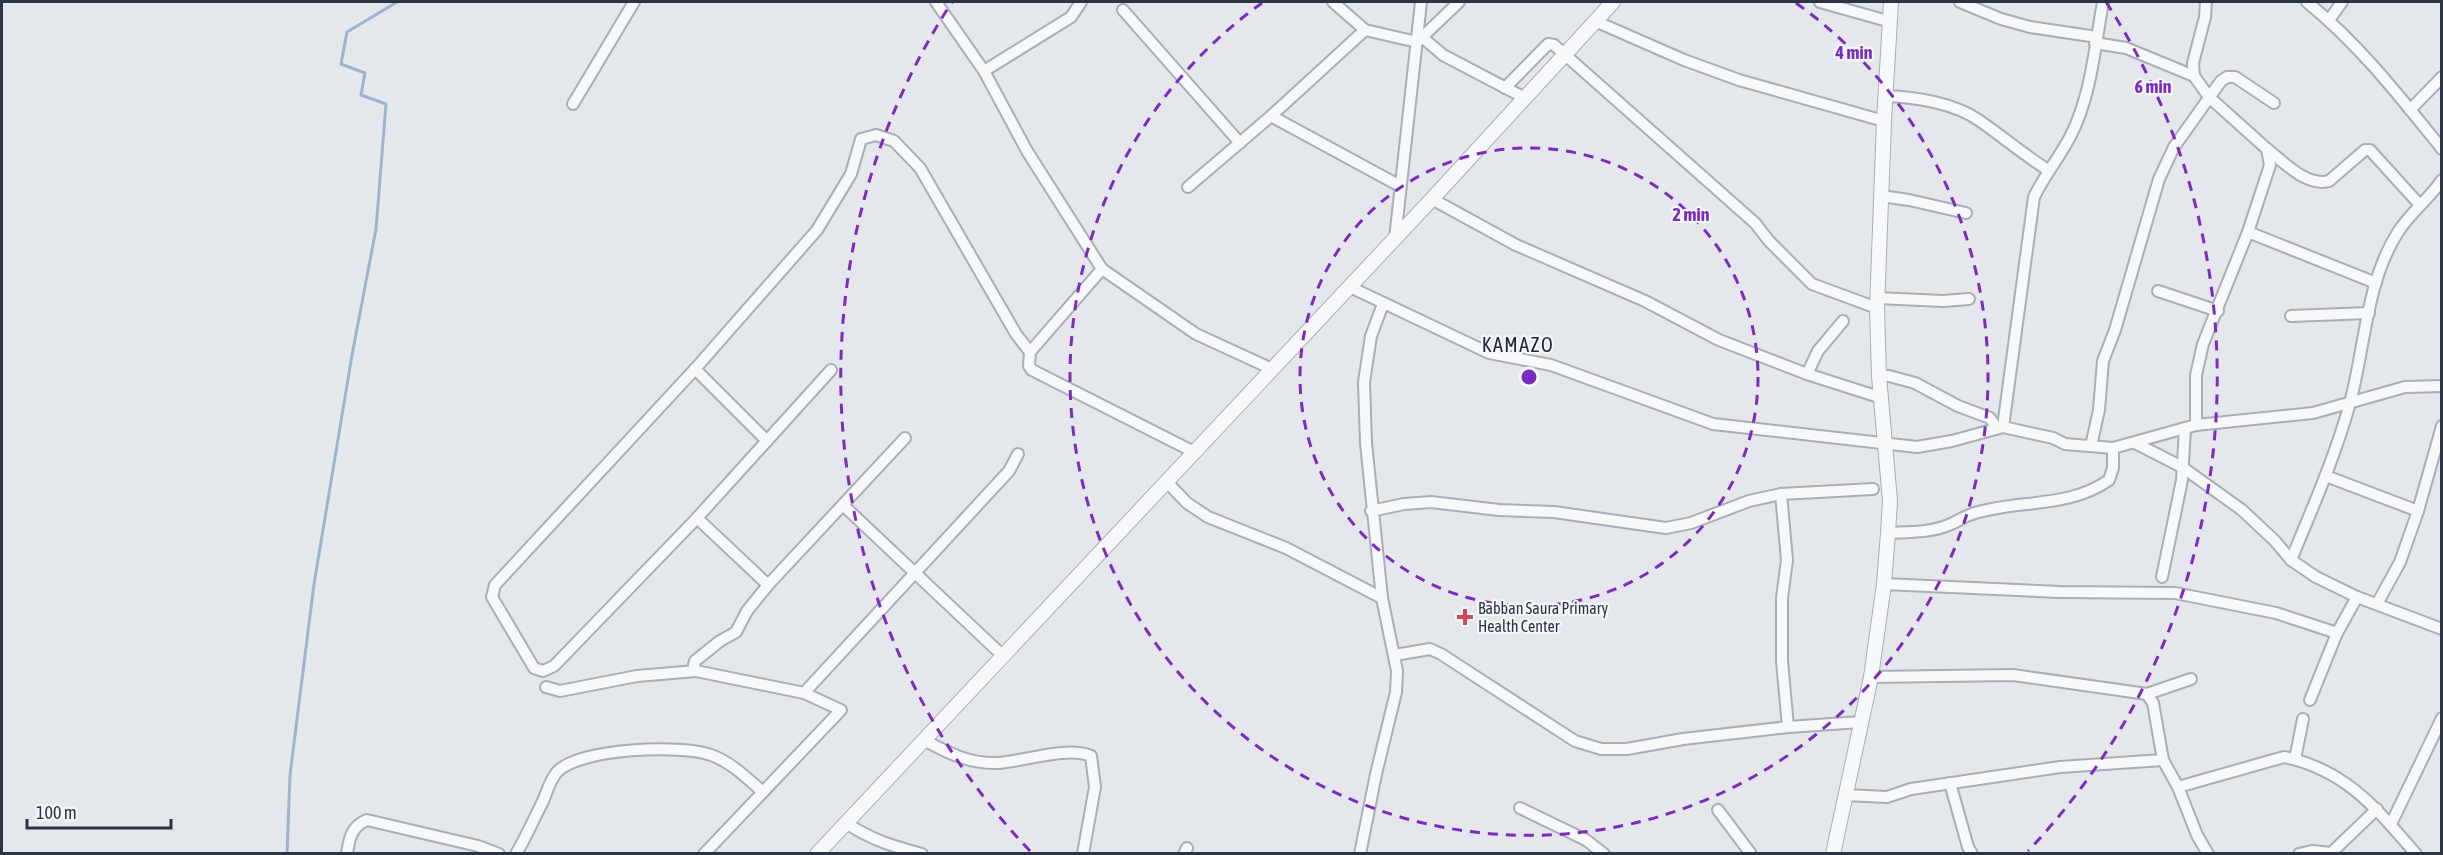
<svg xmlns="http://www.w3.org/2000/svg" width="2443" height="855" font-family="'Asap Condensed',sans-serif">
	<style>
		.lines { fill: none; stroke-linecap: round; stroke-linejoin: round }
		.stream { stroke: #9fb4cc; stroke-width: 3 }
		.minor-casing { stroke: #a9aeb7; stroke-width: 14 }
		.tertiary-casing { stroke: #a9aeb7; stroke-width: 16 }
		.minor { stroke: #f7f8fa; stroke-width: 10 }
		.tertiary { stroke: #f7f8fa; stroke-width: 14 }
		.ring { fill: none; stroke: #7b2cbf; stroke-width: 3; stroke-dasharray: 10 8 }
		.poi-dot { fill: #d1495b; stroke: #f4f6f9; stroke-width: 2 }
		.labels { text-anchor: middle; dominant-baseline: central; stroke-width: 4.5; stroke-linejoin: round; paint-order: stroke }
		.poi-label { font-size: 16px; fill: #2b3445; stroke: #f4f6f9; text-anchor: start }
		.quarter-label { font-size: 20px; letter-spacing: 1.5px; fill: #1d2536; stroke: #f4f6f9 }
		.centre { fill: #7b2cbf; stroke: #f4f6f9; stroke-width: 3 }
		.ring-label { font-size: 18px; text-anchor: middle; font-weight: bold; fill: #7b2cbf; stroke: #f4f6f9; stroke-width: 4.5; stroke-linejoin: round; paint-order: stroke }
	</style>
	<rect width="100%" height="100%" fill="#e4e7ec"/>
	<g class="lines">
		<path class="stream" d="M287,854L290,775L314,584L352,355L376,229L386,104L361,95L365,73L341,64L347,32L397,2"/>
		<defs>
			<g id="minor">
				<path d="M936,2L984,71L1027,151L1102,269L1196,334L1272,369"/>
				<path d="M1333,2L1365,30"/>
				<path d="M1820,2L1891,22"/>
				<path d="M1960,2L2001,19L2030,27L2097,37"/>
				<path d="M2307,2C2359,44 2400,97 2442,149"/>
				<path d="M1123,10L1240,143"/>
				<path d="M2329,20L2342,2"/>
				<path d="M1595,21L1684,60L1739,80L1884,121"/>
				<path d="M1422,37L1443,55L1525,98"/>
				<path d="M2095,43L2126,48L2194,76"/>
				<path d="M984,71L1071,17L1081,2"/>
				<path d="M1505,88L1548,44L1554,45L1755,223L1769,241L1812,284L1877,308"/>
				<path d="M1886,96C1915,97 1955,103 1980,121C2003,137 2024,155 2048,170"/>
				<path d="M573,104L634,2"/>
				<path d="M2410,110L2442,77"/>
				<path d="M1271,116L1400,186"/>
				<path d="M2267,149C2284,162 2306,187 2329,181L2365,150H2370L2419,204"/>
				<path d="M1188,187L1271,116L1365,30L1417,42L1459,2"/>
				<path d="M1881,196L1909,200L1966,213"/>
				<path d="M1432,199L1516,245L1645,301L1719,340L1807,374L1882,398"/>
				<path d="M2248,232L2376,283"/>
				<path d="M1395,239L1421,2"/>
				<path d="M1102,269L1030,352L1029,366L1032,370L1194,452"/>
				<path d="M1350,287L1489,353L1551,365L1713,424L1917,447L1952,441L2003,427L2053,438L2065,444L2113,448L2196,425L2313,413L2405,387L2442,386"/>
				<path d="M2158,291L2218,311"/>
				<path d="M1877,298L1943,301L1969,299"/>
				<path d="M2291,316L2369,313"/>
				<path d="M695,369L767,441"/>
				<path d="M831,370L697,518L554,666L543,671L534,668L492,597L495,585L695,369L817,230L851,174L861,139L876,135L894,141L920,168L1016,334L1030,352"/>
				<path d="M1807,374L1818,351L1843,321"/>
				<path d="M1879,376H1889L1915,383L1958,406L1990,418L1996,427"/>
				<path d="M2196,425V375L2203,344L2248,232L2270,165L2267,149L2209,97L2194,76L2193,63L2205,17L2206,2"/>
				<path d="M2003,427L2034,197C2044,176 2059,158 2070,137C2091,97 2095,46 2103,2"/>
				<path d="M2137,444L2182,467L2242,510L2275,541L2291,560L2316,577L2357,597L2442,629"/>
				<path d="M2091,446L2099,410L2103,361L2115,330L2159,179L2174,147L2221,81L2227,77H2235L2274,103"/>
				<path d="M2326,476L2418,511"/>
				<path d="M1166,481L1187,503L1208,517L1286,548L1382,598"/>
				<path d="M1781,494L1787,560L1782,598V661L1788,727"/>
				<path d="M844,506L1003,656"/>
				<path d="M1371,511L1404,504L1431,502L1499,510L1554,512L1666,528L1691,523L1749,501L1781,494L1873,489"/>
				<path d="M697,518L768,585"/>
				<path d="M1888,533C1909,532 1931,533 1951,524C1958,521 1965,516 1972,514C2017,499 2068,509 2109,480L2113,468V448"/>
				<path d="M2291,560C2312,509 2335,457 2350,403C2365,347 2366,282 2398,232C2410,213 2429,199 2442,180"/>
				<path d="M2162,577L2182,480L2185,428"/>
				<path d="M1884,584L2059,592L2175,593L2276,613L2337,633L2357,597"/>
				<path d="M2377,604L2400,562L2418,511L2442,426"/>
				<path d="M1395,655L1430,649L1441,654L1575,741L1601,749H1627L1683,739L1788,727L1860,722"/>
				<path d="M1871,677L2013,675L2147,694L2153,703L2163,760L2178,787L2197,835L2208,854"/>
				<path d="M546,687L560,691L637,676L696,671"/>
				<path d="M804,693L1009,471L1018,454"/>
				<path d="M2147,694L2191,679"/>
				<path d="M2310,700L2337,633"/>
				<path d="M924,740C948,753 969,764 998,763C1025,761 1067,746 1091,756L1095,787L1083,854"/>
				<path d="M2295,759L2303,719"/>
				<path d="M1950,783L1968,847L1972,854"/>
				<path d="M2178,787L2284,757C2346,770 2376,808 2416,854"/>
				<path d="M1845,795L1887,797L1911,789L2060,767L2163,760"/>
				<path d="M1520,808L1586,840L1604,854"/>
				<path d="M1718,810L1751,854"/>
				<path d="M846,823C872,840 892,846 922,854"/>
				<path d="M2391,824L2442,718"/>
				<path d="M347,854C349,838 352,826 367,820L478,846L499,854"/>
				<path d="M516,854C526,837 534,819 543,801C547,792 550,780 557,772C579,748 682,744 711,755C731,762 748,779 763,792"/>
				<path d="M704,854L841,710L804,693L696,671L694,665L695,661L720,641L736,632L747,611L768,585L905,438"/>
				<path d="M1184,854L1187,848"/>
				<path d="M1360,854L1376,774L1396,692L1397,671L1382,598L1366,443L1364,382L1371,336L1383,304"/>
				<path d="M2299,854L2312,851L2331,853L2377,809"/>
			</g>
			<g id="tertiary">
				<path d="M817,854L1432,199L1613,2"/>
				<path d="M1833,854L1871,677L1884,584L1888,533L1890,501L1879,376L1877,308L1884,121L1891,2"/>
			</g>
		</defs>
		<use href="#minor" class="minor-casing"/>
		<use href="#tertiary" class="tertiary-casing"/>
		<use href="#minor" class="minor"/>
		<use href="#tertiary" class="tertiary"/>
	</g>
	<g class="ring">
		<circle cx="1529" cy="377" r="229"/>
		<path d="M1796 3A459 459 0 1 1 1262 3"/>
		<path d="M1030 851A688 688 0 0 1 952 2M2106 2A688 688 0 0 1 2028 851"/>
	</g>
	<path class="poi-dot" d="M1462 608h6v6h6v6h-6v6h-6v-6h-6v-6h6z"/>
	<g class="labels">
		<g class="poi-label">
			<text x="1478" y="608">Babban Saura Primary<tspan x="1478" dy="18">Health Center</tspan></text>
		</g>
		<g class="quarter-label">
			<text x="1518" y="344">KAMAZO</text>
		</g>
	</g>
	<circle cx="1529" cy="377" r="9" class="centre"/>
	<g class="ring-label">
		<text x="1854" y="59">4 min</text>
		<text x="2153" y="93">6 min</text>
		<text x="1691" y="221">2 min</text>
	</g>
	<rect width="2443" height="855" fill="none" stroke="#2b3445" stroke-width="6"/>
	<path d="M27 819v9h144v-9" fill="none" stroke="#2b3445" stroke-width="3"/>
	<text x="36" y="819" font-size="18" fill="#2b3445" stroke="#f4f6f9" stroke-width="4.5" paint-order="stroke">100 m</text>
</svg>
